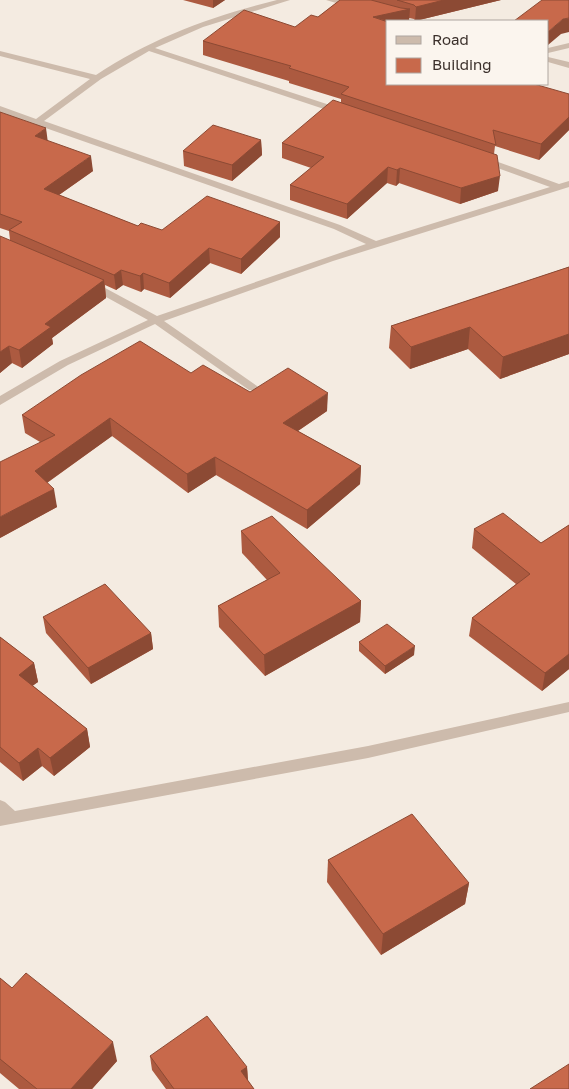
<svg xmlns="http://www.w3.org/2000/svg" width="569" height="1089" font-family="'Golos Text',sans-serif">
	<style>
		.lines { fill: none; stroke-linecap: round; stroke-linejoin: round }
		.minor { fill: #cdbbac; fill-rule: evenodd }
		.wall { fill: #ac5a40 }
		.shaded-wall { fill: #8c4a34 }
		.building { fill: #c8694b; stroke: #8c4a34 }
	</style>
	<rect width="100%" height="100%" fill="#f4ebe1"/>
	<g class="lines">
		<g class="minor">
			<path d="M277,0H290L203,27L155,48L345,110V114H339L149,51L101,79L44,121L340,225L376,241L550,187L481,162V158H487L559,184L569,181V187L333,261L164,321L257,386L259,388L257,390H249L155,324L68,365L0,405V396L60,361L148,320L86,286L85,284L86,282H94L157,316L366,244L334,229L0,112V106L36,119L90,79L0,56V51L96,75C151,38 213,16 277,0Z"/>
			<path d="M326,0H339L357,6L353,8Z"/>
			<path d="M569,43V48L548,53V48Z"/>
			<path d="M548,57L569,62V68L548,62Z"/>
			<path d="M569,702V712L368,758L0,826V800L5,802L15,811L368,746Z"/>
		</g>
	</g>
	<g class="wall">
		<path d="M183,0H225L213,8Z"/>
		<path d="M340,0H501L415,21L414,19L409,18V21H388V84L569,94V130L539,160L495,146L494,154L498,191L460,204L399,183L396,186L387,183L347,219L290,200V185L311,168L282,158V143L341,103V99L289,83V81L203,55V41L295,27L318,17Z"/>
		<path d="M0,112L47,140L93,171L59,195L138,226L162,230L280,222V237L241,274L210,263L170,298L144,289L141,292L123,285L116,290L105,285L106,298L52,338L53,344L22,368L12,363L0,373L10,240L9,231L0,228Z"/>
		<path d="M261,140L262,155L232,181L184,166L183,151Z"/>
		<path d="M569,267V354L500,379L468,349L410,369L389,348L391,326Z"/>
		<path d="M191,373L250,392L327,411L298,431L361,466L360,484L307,529L216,475L188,493L112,436L47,483L57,507L0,538L40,442L25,433L22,415Z"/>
		<path d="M569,525V669L542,691L469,636L472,618L516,584L472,548L474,529L541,543Z"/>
		<path d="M241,531L361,601L360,622L265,676L219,627L218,606L267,580L242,553Z"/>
		<path d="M43,617L151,633L153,649L91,684L46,633Z"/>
		<path d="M0,637L34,663L38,682L32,685L87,729L90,747L54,776L42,766L23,781L0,762Z"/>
		<path d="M359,642L414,655L385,674L359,651Z"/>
		<path d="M328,860L469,883L465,904L381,955L327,882Z"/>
		<path d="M0,978L12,988L117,1061L92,1089H19L0,1073Z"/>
		<path d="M150,1056L247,1067L248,1081L254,1089H166L152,1070Z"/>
	</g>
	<g class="shaded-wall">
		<path d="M213,0H225L213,8Z"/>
		<path d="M444,0H501L415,21L416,7Z"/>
		<path d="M410,9L409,21H388L373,17Z"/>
		<path d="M569,18V32L561,34L548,45V32L563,19Z"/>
		<path d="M569,117V130L539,160L541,144Z"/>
		<path d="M46,128L48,143L35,136Z"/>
		<path d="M261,140L262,155L232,181V165Z"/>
		<path d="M91,156L93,171L46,204L44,189Z"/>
		<path d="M388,167L387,183L347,219V204Z"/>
		<path d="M400,168L399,183L396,186L397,170Z"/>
		<path d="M500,176L498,191L460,204L461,188Z"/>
		<path d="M280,222V237L241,274V259Z"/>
		<path d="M209,248L210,263L170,298L169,283Z"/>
		<path d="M121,270L123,285L116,290L114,275Z"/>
		<path d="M143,273L144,289L141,292L140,276Z"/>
		<path d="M104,280L106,298L52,338L53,344L22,368L19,350L45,324Z"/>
		<path d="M470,327L468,349L410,369L411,347Z"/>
		<path d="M569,334V354L500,379L503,357Z"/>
		<path d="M9,346L12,363L0,373V352Z"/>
		<path d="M328,393L327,411L283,441V423Z"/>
		<path d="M110,418L112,436L38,489L35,471Z"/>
		<path d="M215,457L216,475L188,493L187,474Z"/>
		<path d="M361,466L360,484L307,529V510Z"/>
		<path d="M54,489L57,507L0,538V517Z"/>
		<path d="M361,601L360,622L265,676L264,655Z"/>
		<path d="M151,633L153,649L91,684L88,668Z"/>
		<path d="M415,646L414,655L385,674V666Z"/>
		<path d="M569,654V669L542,691L545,673Z"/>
		<path d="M34,663L38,682L23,693L19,675Z"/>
		<path d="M87,729L90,747L54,776L50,758Z"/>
		<path d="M38,748L42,766L23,781L19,763Z"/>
		<path d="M469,883L465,904L381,955L383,934Z"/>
		<path d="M113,1042L117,1061L92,1089H71Z"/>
		<path d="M247,1067L248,1081L241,1071Z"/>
	</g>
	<g class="building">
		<path d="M340,0H371L401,8L410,9L373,17L388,22V84H534L569,94V117L541,144L493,130L496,145L341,94L349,87L289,68L291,66L203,41L244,10L295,27L311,15L318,17Z"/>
		<path d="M397,0H444L416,7L414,5Z"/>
		<path d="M542,0H569V18L563,19L548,32V21H514Z"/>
		<path d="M333,100L497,155L500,176L461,188L400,168L397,170L388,167L347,204L290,185L324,157L282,143Z"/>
		<path d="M0,112L46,128L35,136L91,156L44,189L138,226L141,223L162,230L207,196L280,222L241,259L209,248L169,283L143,273L140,276L121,270L114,275L9,230L22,222L0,214Z"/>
		<path d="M213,125L261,140L232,165L183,151Z"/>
		<path d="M0,236L104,280L45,324L51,327L19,350L9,346L0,352Z"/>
		<path d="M569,267V334L503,357L470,327L411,347L391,326Z"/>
		<path d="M140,341L191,373L203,365L250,392L288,368L328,393L283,423L361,466L307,510L215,457L187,474L110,418L35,471L54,489L0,517V462L55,435L22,415L81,375Z"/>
		<path d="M503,513L541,543L569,525V654L545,673L472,618L530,574L474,529Z"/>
		<path d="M272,516L361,601L264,655L218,606L280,573L241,531Z"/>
		<path d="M105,584L151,633L88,668L43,617Z"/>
		<path d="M387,624L415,646L385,666L359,642Z"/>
		<path d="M0,637L34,663L19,675L87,729L50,758L38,748L19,763L0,747Z"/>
		<path d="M412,814L469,883L383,934L328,860Z"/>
		<path d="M26,973L113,1042L71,1089H37L0,1059V978L12,988Z"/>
		<path d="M207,1016L247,1067L241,1071L254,1089H174L150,1056Z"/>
		<path d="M569,1064V1089H530Z"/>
	</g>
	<rect x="386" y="20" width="162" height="65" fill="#fbf5ee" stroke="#aea6a0"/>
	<rect x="396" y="36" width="25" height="8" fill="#cdbbac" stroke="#aea6a0"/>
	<text x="432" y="45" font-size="15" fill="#3b302b">Road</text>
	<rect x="396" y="58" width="25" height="15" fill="#c8694b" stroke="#aea6a0"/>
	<text x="432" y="70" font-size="15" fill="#3b302b">Building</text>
</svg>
